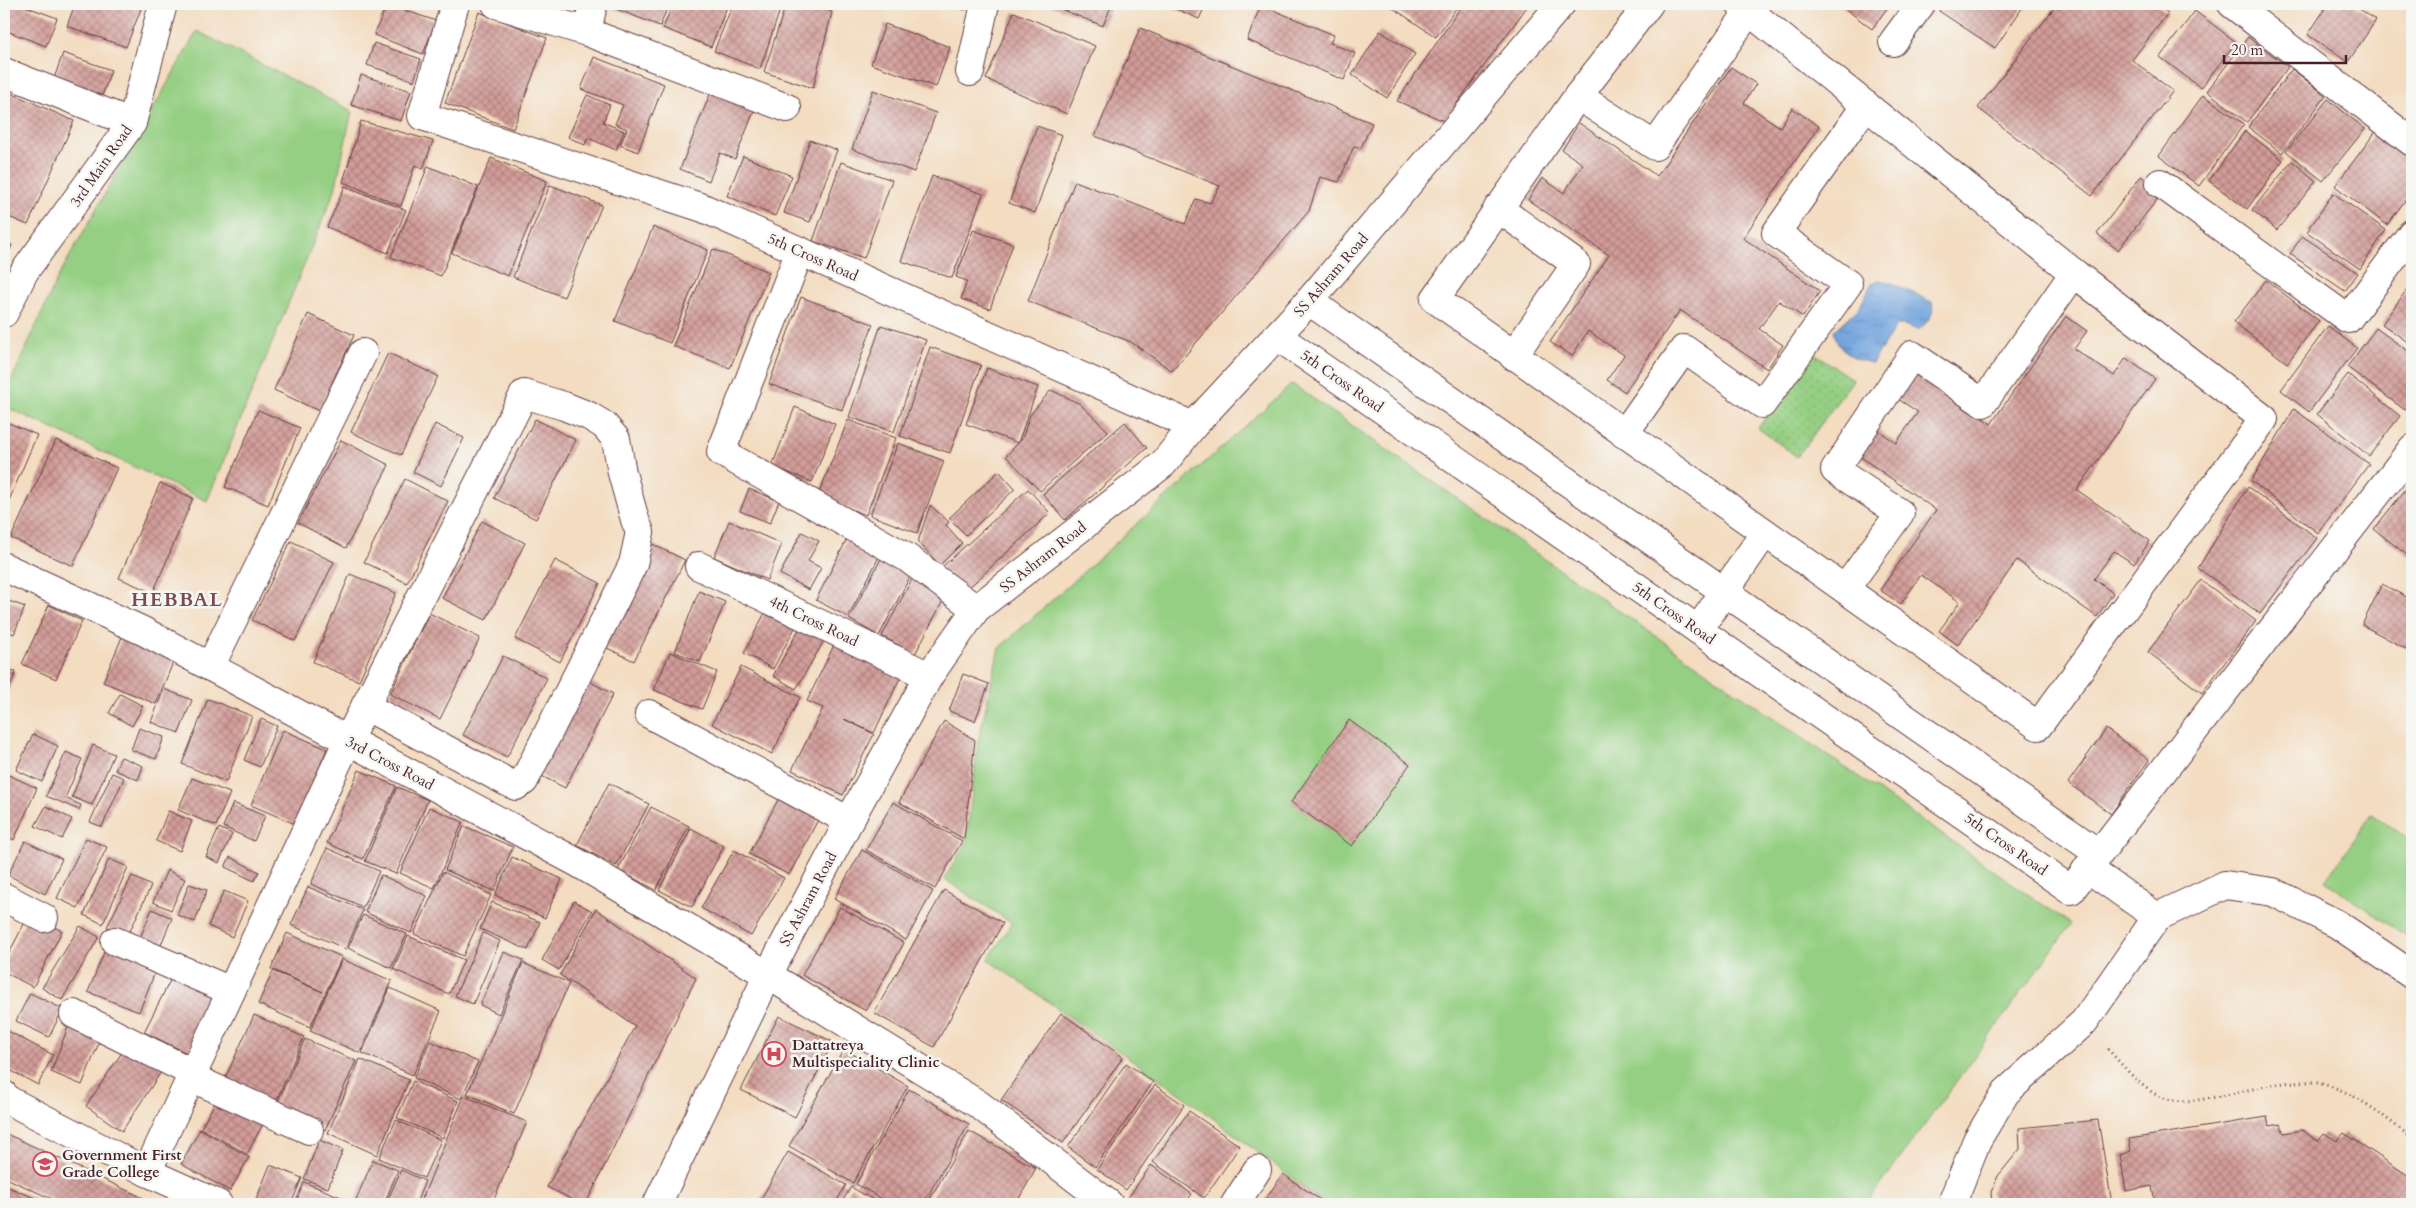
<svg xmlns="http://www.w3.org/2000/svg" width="2416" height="1208" font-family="Cardo,serif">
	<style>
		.grass { fill: #95cf83; stroke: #707757 }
		.park { fill: url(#park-dots); stroke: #707757 }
		.water { fill: url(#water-ripples); stroke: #5e6284 }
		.building { fill: url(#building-cross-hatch) }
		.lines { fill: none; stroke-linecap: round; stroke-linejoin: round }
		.minor-casing { stroke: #633b41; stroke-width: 30 }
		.path { stroke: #633b41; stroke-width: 3; stroke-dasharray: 1 4; stroke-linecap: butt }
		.minor { stroke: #fff; stroke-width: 28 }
		.labels { text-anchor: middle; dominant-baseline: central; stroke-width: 5; stroke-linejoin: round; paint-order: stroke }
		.street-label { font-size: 15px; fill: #4a1f2b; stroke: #f6f6f2 }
		.poi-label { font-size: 15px; font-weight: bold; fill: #4a1f2b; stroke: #f6f6f2; text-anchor: start }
		.district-label { font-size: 20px; font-weight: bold; letter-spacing: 1px; fill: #7a4b52; stroke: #f6f6f2 }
	</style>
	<defs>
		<pattern id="park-dots" width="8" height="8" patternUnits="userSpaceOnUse" patternTransform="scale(1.25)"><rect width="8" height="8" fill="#95cf83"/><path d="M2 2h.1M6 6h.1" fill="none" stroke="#82b171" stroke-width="1.8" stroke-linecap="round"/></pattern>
		<pattern id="water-ripples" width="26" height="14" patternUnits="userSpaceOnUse" patternTransform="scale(1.25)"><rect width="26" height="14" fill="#72a4dd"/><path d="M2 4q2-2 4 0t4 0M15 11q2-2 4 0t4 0" fill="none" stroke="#6085b3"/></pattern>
		<pattern id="building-cross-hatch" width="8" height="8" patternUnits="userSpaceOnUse" patternTransform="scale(1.25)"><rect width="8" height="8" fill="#d29d99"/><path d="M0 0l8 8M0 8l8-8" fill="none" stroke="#ac7f7d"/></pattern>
	</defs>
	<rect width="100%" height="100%" fill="#f6f6f2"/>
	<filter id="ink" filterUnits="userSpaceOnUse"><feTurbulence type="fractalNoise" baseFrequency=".02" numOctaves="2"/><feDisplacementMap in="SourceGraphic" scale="10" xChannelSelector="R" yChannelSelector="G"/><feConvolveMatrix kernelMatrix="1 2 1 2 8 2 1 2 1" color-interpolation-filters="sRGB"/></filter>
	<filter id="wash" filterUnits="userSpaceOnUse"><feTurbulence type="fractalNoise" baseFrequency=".0096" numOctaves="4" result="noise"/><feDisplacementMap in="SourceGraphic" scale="20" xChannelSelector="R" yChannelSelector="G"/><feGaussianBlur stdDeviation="1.12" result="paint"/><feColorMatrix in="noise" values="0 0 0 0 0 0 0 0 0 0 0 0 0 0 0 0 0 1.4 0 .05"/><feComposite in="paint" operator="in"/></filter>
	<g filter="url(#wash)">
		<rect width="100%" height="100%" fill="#f3dcc0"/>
		<g class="grass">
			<path d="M197,31L352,111L335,190L207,501L4,406V397L58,277Z"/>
			<path d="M1292,384L2071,924L1867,1204H1326L1181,1094L988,960L1012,923L944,879L966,844L978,742L999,648Z"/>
			<path d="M2372,814L2412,841V940L2325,881Z"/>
		</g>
		<path class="park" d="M1813,352L1853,380L1797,457L1758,428Z"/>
		<path class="water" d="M1880,280L1892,283L1932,302C1935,315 1928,322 1918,330L1904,325H1897L1872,363C1855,360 1837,351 1834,331L1859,308L1872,283Z"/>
		<g id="blocks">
			<g class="building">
				<path d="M4,4H19L57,18L46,46L4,30Z"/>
				<path d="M75,4H143L126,47L67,26Z"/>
				<path d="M387,4L436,21L423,54L374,35Z"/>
				<path d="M613,4H669L660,26L611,7Z"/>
				<path d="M673,4H728L711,47L663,28Z"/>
				<path d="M733,4H782L760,69L714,51Z"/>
				<path d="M786,4H808L832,12L813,88L764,72Z"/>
				<path d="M816,4H835L834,10Z"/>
				<path d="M945,4H967L965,10Z"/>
				<path d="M1048,4H1112L1103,26Z"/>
				<path d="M1165,4H1206L1199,19Z"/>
				<path d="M1391,4H1459L1436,37L1390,6Z"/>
				<path d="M1463,4H1529L1444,121L1397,101Z"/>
				<path d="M1839,4H1890L1872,29Z"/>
				<path d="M1943,4H2025L1995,48L1939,11Z"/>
				<path d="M2057,4H2156L2168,13L2132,60L2173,91L2092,196L1978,108Z"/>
				<path d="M2328,4H2352L2376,20L2348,62L2308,35Z"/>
				<path d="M1261,5L1334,35L1330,43L1355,53L1344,80L1247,40Z"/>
				<path d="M2195,11L2236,42L2201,88L2160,57Z"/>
				<path d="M479,12L547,38L513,129L445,103Z"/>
				<path d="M1014,12L1095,46L1067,114L986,79Z"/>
				<path d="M885,24L950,47L936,87L871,64Z"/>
				<path d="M1140,28L1372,123L1361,148L1354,146L1339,182L1320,177L1309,211L1172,371L1131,342L1028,301L1075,181L1185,224L1196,199L1210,203L1220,186L1095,136Z"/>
				<path d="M1380,31L1415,54L1387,98L1352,75Z"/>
				<path d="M2248,37L2288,67L2247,122L2207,91Z"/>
				<path d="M374,43L421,59L414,81L367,65Z"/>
				<path d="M63,53L111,70L100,102L52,84Z"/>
				<path d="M594,57L664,84L638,152L620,145L627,129L615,124L623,105L581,89Z"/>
				<path d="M1731,67L1756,84L1744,103L1780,127L1792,108L1819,126L1743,238L1820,291L1803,317L1779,301L1759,329L1783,345L1767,369L1680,310L1625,392L1607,380L1624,355L1588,331L1572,356L1550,342L1609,255L1528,200L1542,178L1564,193L1583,164L1562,150L1579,123L1657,176Z"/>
				<path d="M2292,69L2326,96L2282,153L2248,127Z"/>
				<path d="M361,75L411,91L401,121L351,105Z"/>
				<path d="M714,84L758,101L735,159L720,153L709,181L680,169Z"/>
				<path d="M4,90L74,121L28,225L4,215Z"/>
				<path d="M873,90L936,113L914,172L852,149Z"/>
				<path d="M587,95L610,105L603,122L624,131L616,150L588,138L585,145L568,137Z"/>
				<path d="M2203,95L2244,124L2199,186L2159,156Z"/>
				<path d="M2328,99L2365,129L2323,181L2286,151Z"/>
				<path d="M361,121L433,141L423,169L415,165L401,206L343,182Z"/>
				<path d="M1037,126L1062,135L1035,213L1009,203Z"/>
				<path d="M2377,130L2412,157V191L2387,225L2335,186Z"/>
				<path d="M2245,131L2283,160L2247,209L2209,181Z"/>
				<path d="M810,140L837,150L810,222L784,213Z"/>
				<path d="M743,156L792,176L775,216L727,196Z"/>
				<path d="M491,158L547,181L508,276L452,253Z"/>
				<path d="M2292,161L2316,181L2277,230L2252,210Z"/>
				<path d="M841,162L892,180L864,258L813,241Z"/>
				<path d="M428,166L478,187L441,276L391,257Z"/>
				<path d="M932,176L983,194L952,278L901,261Z"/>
				<path d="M2141,176L2162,193L2118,250L2097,234Z"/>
				<path d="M550,185L602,205L564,297L513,277Z"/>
				<path d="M345,186L406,210L388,253L327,227Z"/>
				<path d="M2333,193L2386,230L2360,269L2307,232Z"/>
				<path d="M653,227L708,250L670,343L615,321Z"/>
				<path d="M973,230L1013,244L990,309L961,299L967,281L956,277Z"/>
				<path d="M2302,236L2358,273L2345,291L2290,254Z"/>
				<path d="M4,241L12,245L4,264Z"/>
				<path d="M713,249L769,272L730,368L673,346Z"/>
				<path d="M2266,280L2319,321L2287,363L2234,322Z"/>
				<path d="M2411,284L2412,285V345L2382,324Z"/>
				<path d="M801,297L873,324L842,410L769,384Z"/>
				<path d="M308,314L354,335L319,411L274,390Z"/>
				<path d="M2066,316L2087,331L2074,349L2114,376L2126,358L2155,379L2077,490L2150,541L2134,564L2114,551L2094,579L2113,593L2097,617L2017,560L1958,645L1939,631L1960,602L1921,575L1901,604L1880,590L1936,510L1855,453L1874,427L1896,443L1918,412L1895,397L1914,369L1991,424Z"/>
				<path d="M881,325L926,340L894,432L849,417Z"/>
				<path d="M2328,326L2357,348L2309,412L2281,390Z"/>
				<path d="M2376,328L2412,354V400L2405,410L2347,367Z"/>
				<path d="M930,347L981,365L950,453L900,436Z"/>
				<path d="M388,353L438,376L401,455L351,432Z"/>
				<path d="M987,368L1038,387L1018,443L966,424Z"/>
				<path d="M2348,374L2400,416L2369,456L2317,414Z"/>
				<path d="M1051,390L1080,404L1108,431L1040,491L1006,456L1022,439L1030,415Z"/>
				<path d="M795,407L835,424L812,482L772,466Z"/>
				<path d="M2294,409L2369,464L2318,533L2251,481Z"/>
				<path d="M258,410L300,428L268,505L225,487Z"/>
				<path d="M535,419L576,440L536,519L494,498Z"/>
				<path d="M848,420L896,438L866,515L818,496Z"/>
				<path d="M4,421L37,435L4,512Z"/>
				<path d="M1125,422L1147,448L1065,520L1043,494Z"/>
				<path d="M435,424L464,438L441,486L413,472Z"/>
				<path d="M56,440L117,468L73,566L11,538Z"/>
				<path d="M341,440L389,465L346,548L298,523Z"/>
				<path d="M898,443L944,461L917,533L870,515Z"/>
				<path d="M999,471L1015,489L966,535L949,518Z"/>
				<path d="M405,479L448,501L407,583L364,562Z"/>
				<path d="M160,483L193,498L153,593L119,578Z"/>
				<path d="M2248,487L2317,538L2260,614L2198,568Z"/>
				<path d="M749,489L779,501L770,523L740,511Z"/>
				<path d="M1028,489L1050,513L964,592L941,568Z"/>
				<path d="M2405,490L2412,496V559L2374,529Z"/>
				<path d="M930,505L949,522L946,525L962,543L940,565L918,542Z"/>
				<path d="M482,521L525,543L486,620L442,598Z"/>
				<path d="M729,521L782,544L767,580L714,557Z"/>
				<path d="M802,532L819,541L808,561L821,568L809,590L780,574Z"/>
				<path d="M847,539L880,555L848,617L816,600Z"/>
				<path d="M291,541L334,562L295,641L252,620Z"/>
				<path d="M650,543L685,560L634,661L599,644Z"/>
				<path d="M883,555L913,571L879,636L849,619Z"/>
				<path d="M555,560L600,583L560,662L515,639Z"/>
				<path d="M350,574L396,593L359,681L313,662Z"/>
				<path d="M913,577L946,595L915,654L882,636Z"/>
				<path d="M2201,580L2256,621L2202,693L2148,652Z"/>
				<path d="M2382,584L2412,600V652L2362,625Z"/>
				<path d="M699,591L725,602L700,662L675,652Z"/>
				<path d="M9,601L25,607L14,634L4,630V614Z"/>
				<path d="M49,605L82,621L56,679L22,664Z"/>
				<path d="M769,605L799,620L773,669L744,653Z"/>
				<path d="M429,613L480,638L440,719L390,694Z"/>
				<path d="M801,626L825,639L796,689L773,676Z"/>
				<path d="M122,637L174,660L156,704L103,682Z"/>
				<path d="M834,645L901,676L874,733L844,719L874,734L843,795L792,770L823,708L807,701Z"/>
				<path d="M670,652L717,672L702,709L654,690Z"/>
				<path d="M503,656L547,678L507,757L463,735Z"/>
				<path d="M4,667L16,672L4,700Z"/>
				<path d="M741,667L800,697L772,754L712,724Z"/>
				<path d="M963,674L989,684L975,721L949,711Z"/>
				<path d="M585,679L613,694L565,788L536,773Z"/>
				<path d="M164,689L192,700L179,733L151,722Z"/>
				<path d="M120,694L143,706L132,726L109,713Z"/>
				<path d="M208,699L252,716L226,782L182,764Z"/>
				<path d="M261,719L277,726L260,767L244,760Z"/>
				<path d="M1349,720L1410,764L1352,846L1291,802Z"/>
				<path d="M944,721L975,740L964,839L899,802Z"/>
				<path d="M139,728L164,737L156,759L131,750Z"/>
				<path d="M2106,729L2149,760L2111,814L2068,783Z"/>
				<path d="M283,730L327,749L295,824L251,805Z"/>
				<path d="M33,734L58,746L42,782L16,770Z"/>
				<path d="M93,745L114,754L92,805L72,797Z"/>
				<path d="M66,752L82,759L65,798L81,805L79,810L46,796Z"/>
				<path d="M121,757L143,766L138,780L115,770Z"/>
				<path d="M359,770L396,786L363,859L327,843Z"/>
				<path d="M4,773L37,788L14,840L4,835Z"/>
				<path d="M112,773L124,778L102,827L90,822Z"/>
				<path d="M192,778L230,793L216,826L178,810Z"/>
				<path d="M609,783L649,804L616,866L577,845Z"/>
				<path d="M397,787L428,800L396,874L365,861Z"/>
				<path d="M779,798L819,818L789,875L749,854Z"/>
				<path d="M893,802L962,841L935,889L866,850Z"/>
				<path d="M233,803L265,816L254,841L223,827Z"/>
				<path d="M46,806L72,819L62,839L35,826Z"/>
				<path d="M429,807L463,822L434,888L400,873Z"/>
				<path d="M651,807L689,826L656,890L618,870Z"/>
				<path d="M168,811L192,821L180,851L156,841Z"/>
				<path d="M464,826L513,847L494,891L445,870Z"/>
				<path d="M219,828L232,834L219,863L206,857Z"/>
				<path d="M691,828L724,846L692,907L659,890Z"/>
				<path d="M86,838L107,847L78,908L57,898Z"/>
				<path d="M25,841L62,859L45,894L8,875Z"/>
				<path d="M327,848L379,871L363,907L311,884Z"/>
				<path d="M734,850L784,878L751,936L701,908Z"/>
				<path d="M862,850L933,891L906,940L834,899Z"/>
				<path d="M230,857L259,872L254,881L225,867Z"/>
				<path d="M512,857L562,879L545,918L495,895Z"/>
				<path d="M109,859L128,867L103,924L84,915Z"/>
				<path d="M167,870L185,879L171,910L153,902Z"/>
				<path d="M443,872L491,895L463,956L414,934Z"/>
				<path d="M381,875L427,896L411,933L365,912Z"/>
				<path d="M132,876L151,886L127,937L107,927Z"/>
				<path d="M189,884L207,890L195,922L177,915Z"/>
				<path d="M308,887L363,910L346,949L291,925Z"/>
				<path d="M944,890L1003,923L934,1047L874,1013Z"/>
				<path d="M224,891L248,901L232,937L208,926Z"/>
				<path d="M574,901L592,911L559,970L542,960Z"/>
				<path d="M492,902L540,922L528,950L480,929Z"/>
				<path d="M840,907L904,943L866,1011L802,975Z"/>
				<path d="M152,909L172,918L160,947L140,938Z"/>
				<path d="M596,909L696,978L586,1204H581L547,1187L635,1026L560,975Z"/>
				<path d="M29,914L62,931L33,987L4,972V963Z"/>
				<path d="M363,915L407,934L391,968L348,948Z"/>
				<path d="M80,926L99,937L62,1000L42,988Z"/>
				<path d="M287,933L342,957L310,1027L258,1004L273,971L323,992L271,969Z"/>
				<path d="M483,933L500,941L473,1004L455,996Z"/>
				<path d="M111,935L162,955L139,1012L88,992Z"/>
				<path d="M408,936L464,960L449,994L393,969Z"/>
				<path d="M504,952L523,960L499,1014L480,1005Z"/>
				<path d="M181,959L227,983L191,1055L144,1032Z"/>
				<path d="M342,959L392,981L360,1053L310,1031Z"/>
				<path d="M523,963L569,983L514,1114L467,1094Z"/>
				<path d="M390,988L441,1011L413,1075L362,1053Z"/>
				<path d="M30,993L63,1009L49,1037L16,1021Z"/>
				<path d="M1061,1013L1123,1057L1063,1143L1001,1100Z"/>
				<path d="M254,1015L304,1037L274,1106L223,1083Z"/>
				<path d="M779,1016L833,1042L795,1117L741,1090Z"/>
				<path d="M68,1027L100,1040L82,1085L51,1072Z"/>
				<path d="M4,1029L53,1055L38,1085L4,1067Z"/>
				<path d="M305,1039L356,1061L325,1130L275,1108Z"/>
				<path d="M430,1041L478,1062L461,1099L414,1078Z"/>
				<path d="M127,1045L163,1069L122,1131L86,1106Z"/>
				<path d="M844,1049L908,1086L853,1183L789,1146Z"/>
				<path d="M360,1059L409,1080L377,1155L328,1133Z"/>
				<path d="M1126,1063L1153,1082L1095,1167L1068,1147Z"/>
				<path d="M413,1081L458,1101L443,1138L397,1118Z"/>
				<path d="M1155,1085L1184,1105L1126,1190L1097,1169Z"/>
				<path d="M909,1089L969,1124L923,1204H891L856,1184Z"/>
				<path d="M464,1096L527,1122L492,1204H420Z"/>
				<path d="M218,1097L264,1122L247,1154L201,1128Z"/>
				<path d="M1189,1111L1240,1146L1204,1198L1153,1162Z"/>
				<path d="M2267,1117L2269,1126L2280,1124L2284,1133L2302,1130L2318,1141L2324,1133L2337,1141L2344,1133L2412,1178V1204H2155L2152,1186L2126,1191L2120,1155L2131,1151L2129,1139Z"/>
				<path d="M396,1120L441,1140L424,1178L379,1158Z"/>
				<path d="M2098,1120L2112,1204H1992L1991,1192L1998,1176L2020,1149L2019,1128Z"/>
				<path d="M200,1129L249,1157L230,1191L181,1164Z"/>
				<path d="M969,1131L1036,1168L1016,1204H927Z"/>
				<path d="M4,1133L22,1141L156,1204H63L6,1178L4,1183Z"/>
				<path d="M319,1140L343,1150L328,1188L304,1179Z"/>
				<path d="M788,1152L846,1185L835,1204H758Z"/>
				<path d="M373,1160L398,1170L384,1204H360L355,1202Z"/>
				<path d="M270,1165L302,1178L291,1204H265L256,1200Z"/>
				<path d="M1151,1165L1192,1194L1185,1204H1137L1128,1198Z"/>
				<path d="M401,1170L425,1181L416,1204H400L388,1199Z"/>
				<path d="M1283,1174L1326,1204H1262Z"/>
				<path d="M304,1182L353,1202L352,1204H295Z"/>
				<path d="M6,1186L49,1204H4V1192Z"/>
				<path d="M851,1187L880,1204H841Z"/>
			</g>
		</g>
	</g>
	<g filter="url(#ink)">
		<use href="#blocks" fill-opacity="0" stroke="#633b41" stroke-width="1"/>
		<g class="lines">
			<defs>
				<g id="minor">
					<path d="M455,4L422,116L703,208L1193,426"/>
					<path d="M496,4L587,32L787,108"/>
					<path d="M1649,4L1578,96L1435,299L2038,726L2264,419L2074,273L1740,4"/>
					<path d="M2232,4L2412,142"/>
					<path d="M587,32L593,4"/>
					<path d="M1893,42L1921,4"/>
					<path d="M4,72L132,123"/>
					<path d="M970,72L985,4"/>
					<path d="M1578,96L1655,146L1749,11"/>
					<path d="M2160,183L2348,319L2412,233"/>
					<path d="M1498,208L1576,264L1513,356"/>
					<path d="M800,251L721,452L906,557L976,609"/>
					<path d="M1309,301L2098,853"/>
					<path d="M4,313L24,272L132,123L163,4"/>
					<path d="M1277,336L2071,890L2412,449"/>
					<path d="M1624,434L1684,349L1762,404L1848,284L1776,233L1866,105"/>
					<path d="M699,566L929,676"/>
					<path d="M4,567L143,631L578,863L768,975L978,1104L1109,1204"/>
					<path d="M1845,589L1900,513L1835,470L1912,355L1983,403L2074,273"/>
					<path d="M1698,630L1764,534"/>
					<path d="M210,667L363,353"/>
					<path d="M649,714L849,821"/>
					<path d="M2087,868L2157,917"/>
					<path d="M4,897L44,918"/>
					<path d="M115,941L231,991"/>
					<path d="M74,1014L193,1073"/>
					<path d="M190,1077L309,1130"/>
					<path d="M4,1095L8,1100L147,1172L218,1204"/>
					<path d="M147,1172L348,740L524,394L564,406L589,416L604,425L616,439L622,473L635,520L640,532L633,564L524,781L516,786L507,782L365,706"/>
					<path d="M657,1204L768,975L849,821L929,676L976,609L1163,464L1193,426L1309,301L1561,4"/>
					<path d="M1235,1204L1257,1170"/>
					<path d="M1954,1204V1198L1977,1140L2006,1092L2084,1022L2157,917L2225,885L2273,892L2337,924L2412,975"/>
				</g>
			</defs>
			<use href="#minor" class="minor-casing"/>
			<path class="path" d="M2108,1049C2121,1064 2143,1090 2161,1097C2201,1113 2275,1072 2322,1084C2357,1092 2384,1117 2412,1138"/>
			<use href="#minor" class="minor"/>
		</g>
	</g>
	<defs>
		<symbol id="hospital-ring" viewBox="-11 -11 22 22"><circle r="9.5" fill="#f6f6f2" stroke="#d1495b" stroke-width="1.5"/><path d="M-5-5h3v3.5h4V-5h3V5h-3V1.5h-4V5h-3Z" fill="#d1495b"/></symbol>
		<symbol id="university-ring" viewBox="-11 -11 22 22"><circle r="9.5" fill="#f6f6f2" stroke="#d1495b" stroke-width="1.5"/><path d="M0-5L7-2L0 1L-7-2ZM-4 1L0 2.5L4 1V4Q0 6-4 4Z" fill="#d1495b"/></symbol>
	</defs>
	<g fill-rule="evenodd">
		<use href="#hospital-ring" x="760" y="1040" width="28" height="28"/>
		<use href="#university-ring" x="31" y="1150" width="28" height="28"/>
	</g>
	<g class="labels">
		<g class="street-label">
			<text transform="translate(101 166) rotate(-55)">3rd Main Road</text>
			<text transform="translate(813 257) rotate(24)">5th Cross Road</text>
			<text transform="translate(1331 275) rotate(-49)">SS Ashram Road</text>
			<text transform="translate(1342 381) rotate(35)">5th Cross Road</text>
			<text transform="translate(1043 557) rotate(-38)">SS Ashram Road</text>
			<text transform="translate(1674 613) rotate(35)">5th Cross Road</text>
			<text transform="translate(814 621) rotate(26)">4th Cross Road</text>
			<text transform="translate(390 763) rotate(28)">3rd Cross Road</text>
			<text transform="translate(2006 844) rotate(35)">5th Cross Road</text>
			<text transform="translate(808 899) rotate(-62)">SS Ashram Road</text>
		</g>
		<g class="poi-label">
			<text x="792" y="1045">Dattatreya<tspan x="792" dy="17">Multispeciality Clinic</tspan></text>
			<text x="62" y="1155">Government First<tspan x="62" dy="17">Grade College</tspan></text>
		</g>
		<g class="district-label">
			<text x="177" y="599">HEBBAL</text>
		</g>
	</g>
	<rect width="2416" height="1208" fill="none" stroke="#f6f6f2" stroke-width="20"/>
	<path d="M2224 55v8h122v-8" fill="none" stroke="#4a1f2b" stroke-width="2.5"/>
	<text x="2231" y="55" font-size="15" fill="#4a1f2b" stroke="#f6f6f2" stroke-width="4" paint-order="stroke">20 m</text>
</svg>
